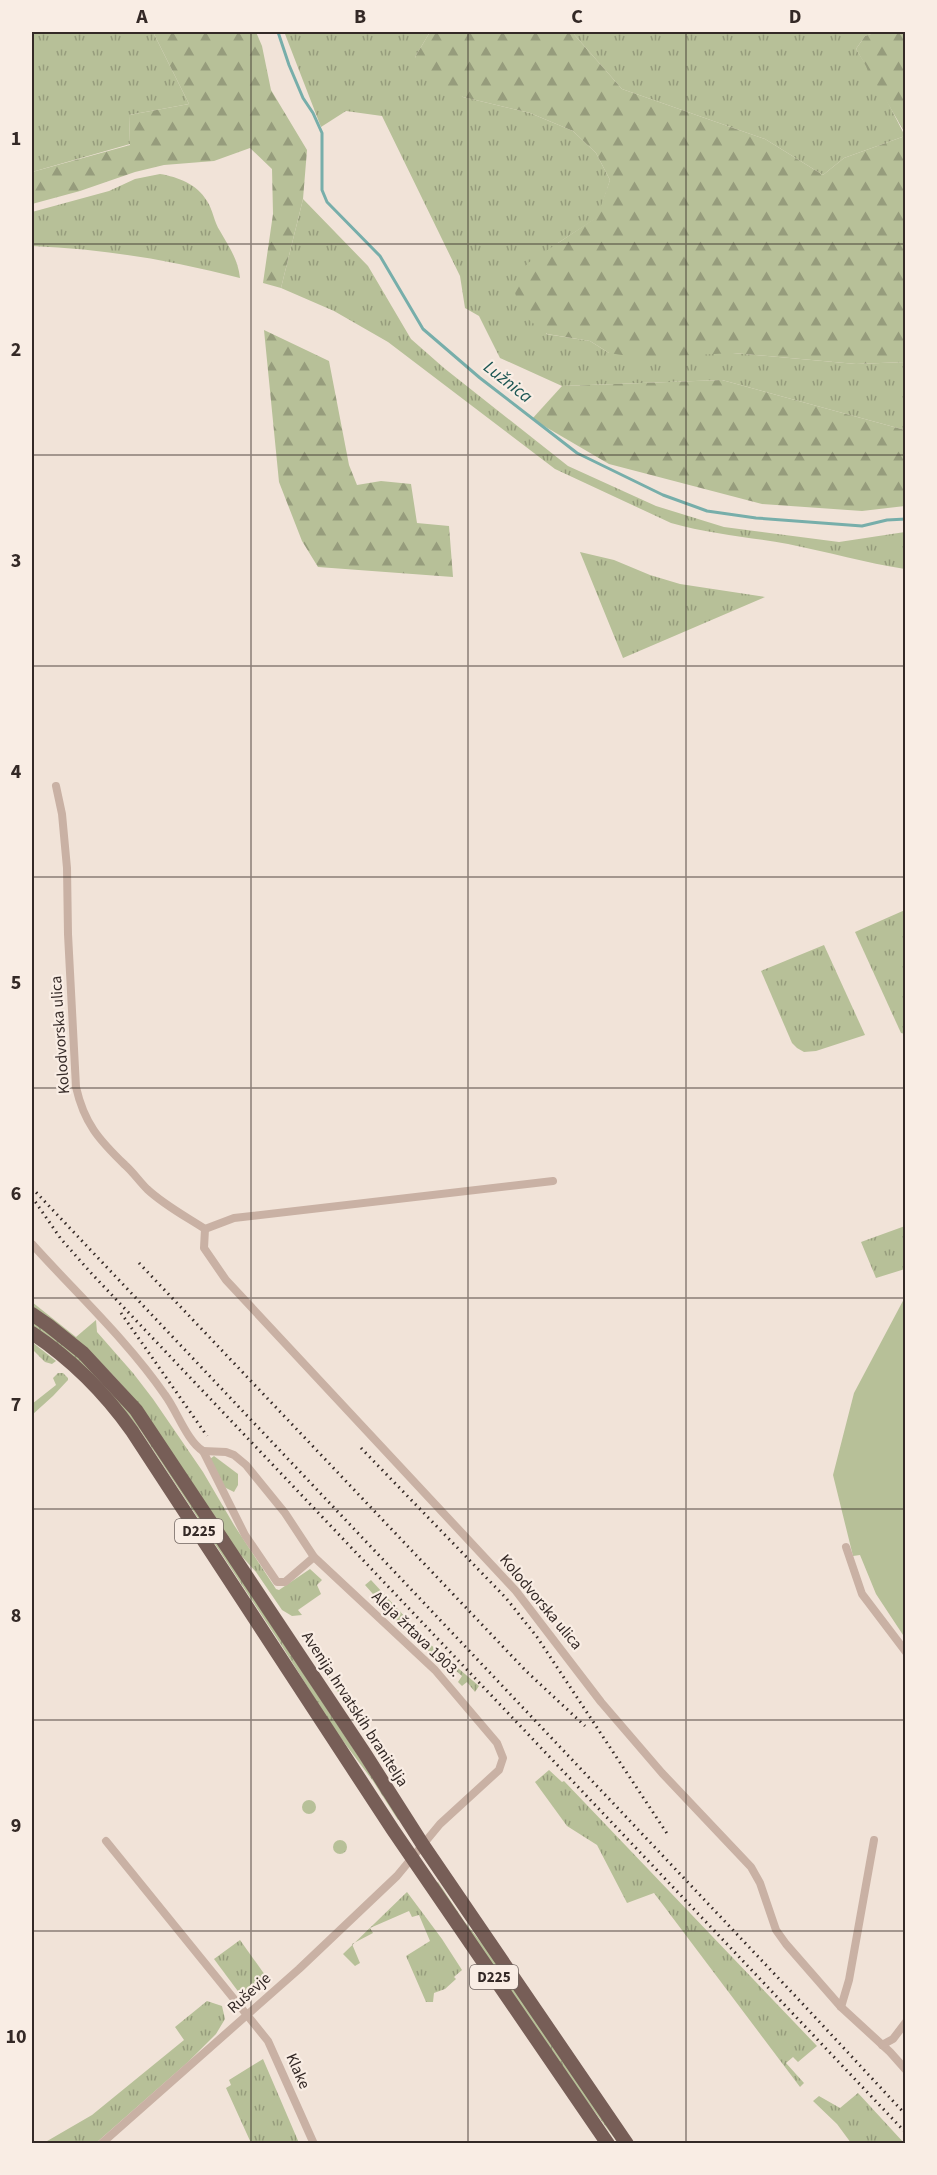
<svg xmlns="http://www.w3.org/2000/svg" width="937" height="2175" font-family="'Source Sans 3',sans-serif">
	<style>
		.grass { fill: url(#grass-tufts) }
		.forest { fill: url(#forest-firs) }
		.park { fill: #b7c098 }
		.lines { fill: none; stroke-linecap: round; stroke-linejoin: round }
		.stream { stroke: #77aeaa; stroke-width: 3 }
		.minor { stroke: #c9b1a4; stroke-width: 8 }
		.primary { stroke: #775e57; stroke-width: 14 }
		.rail { stroke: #342926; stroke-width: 3; stroke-dasharray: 1.5 4.5; stroke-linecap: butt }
		.grid { fill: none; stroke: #342926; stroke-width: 1.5; stroke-opacity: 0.55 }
		.labels { text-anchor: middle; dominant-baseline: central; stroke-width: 4.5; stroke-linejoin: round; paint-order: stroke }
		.shield { fill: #f9ede4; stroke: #6f645f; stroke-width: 1.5 }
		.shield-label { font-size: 15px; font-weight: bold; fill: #342926 }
		.street-label { font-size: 16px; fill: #342926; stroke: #f9ede4 }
		.water-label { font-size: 18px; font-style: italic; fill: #1b5653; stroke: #f9ede4 }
		.neatline { fill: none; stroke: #342926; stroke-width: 2 }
		.grid-label { font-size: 20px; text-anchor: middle; font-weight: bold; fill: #342926 }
	</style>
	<defs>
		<pattern id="grass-tufts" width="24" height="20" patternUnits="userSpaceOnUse" patternTransform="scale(1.5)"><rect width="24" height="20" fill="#b7c098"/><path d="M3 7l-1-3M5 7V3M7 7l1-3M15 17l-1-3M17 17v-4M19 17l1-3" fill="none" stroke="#969c7c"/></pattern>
		<pattern id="forest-firs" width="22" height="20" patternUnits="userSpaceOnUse" patternTransform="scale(1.5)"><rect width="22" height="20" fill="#b7c098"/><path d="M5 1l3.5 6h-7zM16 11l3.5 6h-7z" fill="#969c7c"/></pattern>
	</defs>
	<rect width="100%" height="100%" fill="#f1e3d8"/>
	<g class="grass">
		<path d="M32,32H153L189,104L129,115L130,144L32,172Z"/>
		<path d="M289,32H430L415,57L463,97L530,113L573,131L596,153L610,180L598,217L558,243L546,334L590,341L609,353H733L856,364L905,362V430L722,380L562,386L500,358L479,316L465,308L460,276L382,116L346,111L321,127L285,34Z"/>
		<path d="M572,32H877L865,36L856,49L881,89L905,136L844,158L823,175L765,139L622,89Z"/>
		<path d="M160,174C178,177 197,184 207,201C213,210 214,222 220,231C229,247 238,259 240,278C171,260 103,249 32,246V212L109,191L135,179Z"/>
		<path d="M303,199L368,266L411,339L444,368L568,466L656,506L724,527L839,542L905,532V569C866,563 828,552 788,544C749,537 709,534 671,523L555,469L388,342L334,311L281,288Z"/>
		<path d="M580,552L614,560L650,575L680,584L765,597L623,658Z"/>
		<path d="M905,910V1034L901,1033L855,932Z"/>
		<path d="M824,945L865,1035L816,1051L804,1052L797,1048L792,1043L761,971Z"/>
		<path d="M905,1226V1269L876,1278L861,1242Z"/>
		<path d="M32,1302L76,1337L96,1320L97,1332L133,1373L153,1399L203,1472L234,1525L276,1589L279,1590L310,1569L322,1580L317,1585L321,1594L298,1610L302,1615L292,1616L282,1610L256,1572L236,1550L143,1410C112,1371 75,1334 32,1307Z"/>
		<path d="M32,1320L77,1355L124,1403L400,1819L398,1820L373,1781L334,1729L280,1643L140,1430L122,1407L45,1336L32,1326Z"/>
		<path d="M32,1342L56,1361L52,1364L45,1362L32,1349Z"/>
		<path d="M58,1373H63L68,1378V1380L53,1396L32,1415V1404L56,1385L53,1378Z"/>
		<path d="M214,1456L238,1474V1485L234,1492L224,1487L210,1459Z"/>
		<path d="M371,1580L431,1645L479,1686L475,1692L467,1682L462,1686L458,1682L462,1676L454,1669L450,1674L423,1645L403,1628L365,1585Z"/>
		<path d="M323,1667L363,1724L365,1730L360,1729Z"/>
		<path d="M549,1770L562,1782L564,1781L817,2046L798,2062L793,2057L786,2063L804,2083L800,2087L654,1893L627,1903L597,1845L567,1826L535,1782Z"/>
		<circle cx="309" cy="1807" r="7"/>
		<circle cx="340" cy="1847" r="7"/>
		<path d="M438,1882L464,1921L488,1951L622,2143H618L579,2091L435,1884Z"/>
		<path d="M407,1892L442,1939L462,1970L454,1977L456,1979L445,1989L434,1993L433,2002H426L406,1956L430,1941L419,1915L412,1917L409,1911L370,1928L373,1933L352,1944L360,1963L355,1966L343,1954Z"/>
		<path d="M240,1940L270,1982L250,1999L243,1998L214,1959Z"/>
		<path d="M207,2001L222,2006L225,2019L216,2034L188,2062L96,2143L42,2144L92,2115L184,2040L175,2027Z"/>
		<path d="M263,2059L299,2143H251L226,2088L231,2085L229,2080Z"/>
		<path d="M858,2093L904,2143H851L837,2124L813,2101L819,2096L840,2108Z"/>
	</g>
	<g class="forest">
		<path d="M153,32H256L262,46L271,90L307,150L303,199L281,288L263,283L273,214L272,169L250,148L214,161L164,165L135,172L80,191L32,204V172L130,145L129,115L189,104Z"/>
		<path d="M430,32H572L622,89L765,139L823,175L844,158L905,136V362L856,364L733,353L641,358L609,353L590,341L547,334L520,313L513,284L528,263L597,217L610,180L596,153L573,131L530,113L463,97L428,78L415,57Z"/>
		<path d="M877,32H905V133L856,49L865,36Z"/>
		<path d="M264,330L329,361L349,465L357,485L381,481L411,484L417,523L449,526L453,577L318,567L302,541L279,482Z"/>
		<path d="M722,380L905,430V506L862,511L762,504L609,464L532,419L562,386Z"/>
	</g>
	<path class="park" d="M905,1297V1638L876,1594L860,1555L853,1556L833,1475L854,1393Z"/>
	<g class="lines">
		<path class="stream" d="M278,32L289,65L303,98L313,113L322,133V190L327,202L380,256L423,329L480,378L577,453L663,495L707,511L756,518L862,526L887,520L906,519"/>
		<g class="minor">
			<path d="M56,786L62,814L67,868L68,934L76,1087C84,1123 99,1140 125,1165C133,1172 139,1181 147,1189C164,1205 185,1216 205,1229L204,1248L226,1280L516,1591L601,1702L662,1773L751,1867L760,1883L776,1930L786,1944L841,2007L890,2052L906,2070"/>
			<path d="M205,1229L234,1218L553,1181"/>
			<path d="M32,1244C76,1293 127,1340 165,1395C177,1411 187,1441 203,1451L245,1535L277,1582H285L314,1557"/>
			<path d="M846,1547L862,1594L906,1652"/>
			<path d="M106,1841L268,2041L314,2144"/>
			<path d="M841,2007L849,1980L874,1840"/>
			<path d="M882,2045L893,2039L906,2022"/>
			<path d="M101,2144L299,1969L397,1876L440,1824L499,1770L503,1758L497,1743L435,1670L314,1557L285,1513L246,1465L234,1455L226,1452L203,1451"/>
		</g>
		<g class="primary">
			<path d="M32,1314L48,1325L83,1353L136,1410L365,1754L423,1845L627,2144"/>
			<path d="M32,1333C71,1359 105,1393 132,1431L393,1830L608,2144"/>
		</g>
		<g class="rail">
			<path d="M32,1188L800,2001L906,2115"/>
			<path d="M32,1197L61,1239L92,1274L906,2133"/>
			<path d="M139,1263L526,1671L585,1726"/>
			<path d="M121,1313L207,1436"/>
			<path d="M361,1448L506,1598L537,1637L668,1835"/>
		</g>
	</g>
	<path class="grid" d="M251,32V2144M468,32V2144M686,32V2144M32,244H906M32,455H906M32,666H906M32,877H906M32,1088H906M32,1298H906M32,1509H906M32,1720H906M32,1931H906"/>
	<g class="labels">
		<g class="shield">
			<rect x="175" y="1519" width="48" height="24" rx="4.5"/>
			<rect x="470" y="1965" width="48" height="24" rx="4.5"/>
		</g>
		<g class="shield-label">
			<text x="199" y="1531">D225</text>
			<text x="494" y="1977">D225</text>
		</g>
		<g class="street-label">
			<text transform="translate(60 1035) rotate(-94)">Kolodvorska ulica</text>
			<text transform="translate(541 1602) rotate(50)">Kolodvorska ulica</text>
			<text transform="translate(416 1634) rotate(44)">Aleja žrtava 1903.</text>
			<text transform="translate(355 1709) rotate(57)">Avenija hrvatskih branitelja</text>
			<text transform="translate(249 1993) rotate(-42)">Ruševje</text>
			<text transform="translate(298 2071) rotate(66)">Klake</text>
		</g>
		<g class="water-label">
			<text transform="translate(508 382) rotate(38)">Lužnica</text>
		</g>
	</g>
	<rect width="937" height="2175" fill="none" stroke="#f9ede4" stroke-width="66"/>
	<rect x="33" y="33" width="871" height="2109" class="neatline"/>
	<g class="grid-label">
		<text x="142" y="23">A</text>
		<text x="360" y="23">B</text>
		<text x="577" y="23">C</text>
		<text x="795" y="23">D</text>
		<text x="16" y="145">1</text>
		<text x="16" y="356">2</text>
		<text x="16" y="567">3</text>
		<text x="16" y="778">4</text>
		<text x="16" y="989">5</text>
		<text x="16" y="1200">6</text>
		<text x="16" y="1411">7</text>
		<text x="16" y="1622">8</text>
		<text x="16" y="1832">9</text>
		<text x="16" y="2043">10</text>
	</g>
</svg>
